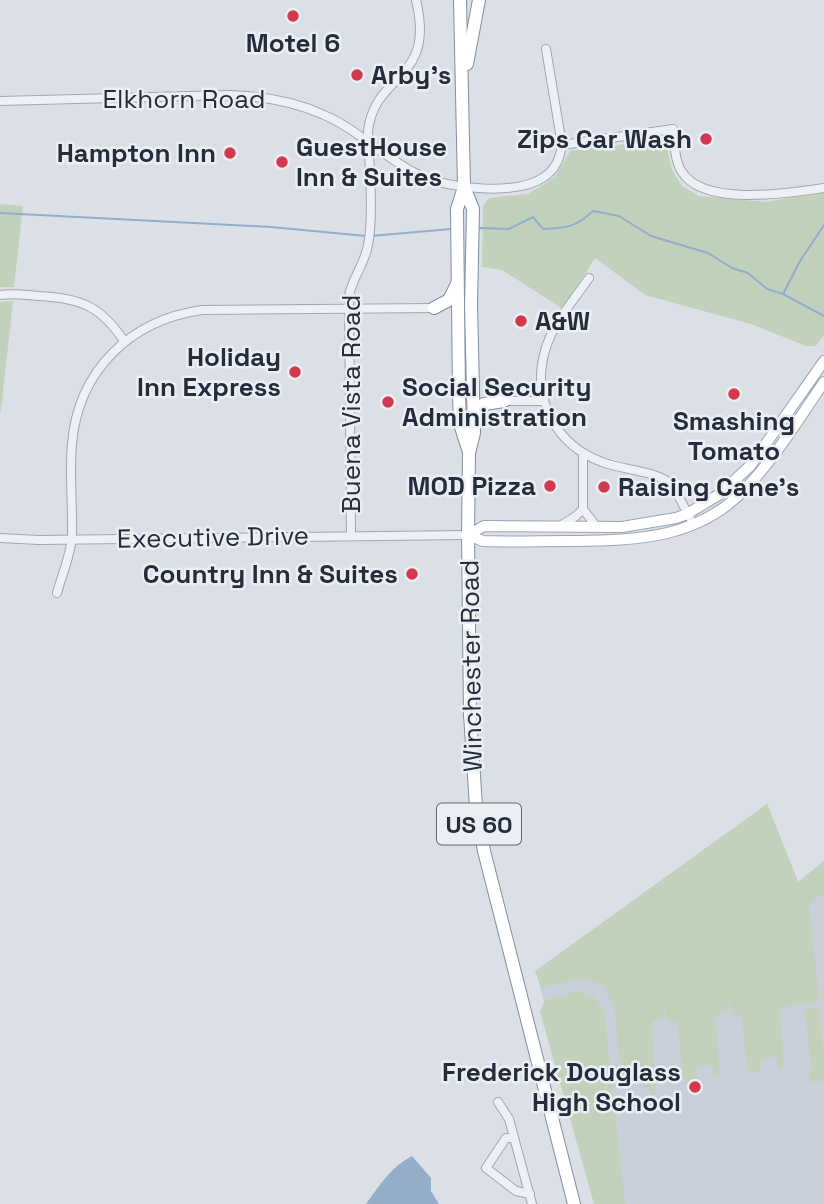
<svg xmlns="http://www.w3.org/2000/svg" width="824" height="1204" font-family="'Space Grotesk',sans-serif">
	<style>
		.built { fill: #c9cfd9 }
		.green { fill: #c1d1bc }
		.water { fill: #94adc9 }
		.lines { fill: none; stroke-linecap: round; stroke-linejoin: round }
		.stream { stroke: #94adc9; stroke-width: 2 }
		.minor-casing { stroke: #a1a7b1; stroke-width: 10 }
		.major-casing { stroke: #9aa4b3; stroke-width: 12 }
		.highway-casing { stroke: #828d9e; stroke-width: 14 }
		.minor { stroke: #eef0f5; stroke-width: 8 }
		.major { stroke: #fff; stroke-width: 10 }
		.highway { stroke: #fff; stroke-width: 12 }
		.poi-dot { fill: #d4384e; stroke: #ebeff4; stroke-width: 2.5 }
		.labels { text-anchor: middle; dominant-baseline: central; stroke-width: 5; stroke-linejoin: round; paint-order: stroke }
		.shield { fill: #ebeff4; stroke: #606774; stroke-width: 2 }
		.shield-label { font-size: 24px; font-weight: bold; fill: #252d3d }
		.poi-label { font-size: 26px; font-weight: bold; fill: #252d3d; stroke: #ebeff4; text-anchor: end }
		.street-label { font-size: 26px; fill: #252d3d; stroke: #ebeff4 }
	</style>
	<rect width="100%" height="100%" fill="#dbe0e7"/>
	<path class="built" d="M767,804L798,882L824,861V1204H596L536,971Z"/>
	<g class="green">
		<path d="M665,139L672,170L682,186L699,196L766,202L824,191V335L816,346H806L751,324L645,295L595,258L563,309L502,270L482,267L483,206L489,198L528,194L555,177L570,151Z"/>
		<path d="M0,204L23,206L14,287H0Z"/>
		<path d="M13,301L2,401L0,416V302Z"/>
		<path d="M767,804L798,882L824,861V892L809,905L819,997L814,1004L780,1007L784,1069L778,1070L777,1057L760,1059L761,1072L748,1073L741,1014L732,1015L730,1003H727L728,1013L716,1015L720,1076L714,1077L713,1065L697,1067V1079H691L690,1085H684L677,1021H668L666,1010L664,1009V1019L652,1021L655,1095H653L638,1076L621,1074L615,1014L605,986L585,978L541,987L535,971Z"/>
		<path d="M577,991L594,997L604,1011L625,1204H594L540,1012L545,1000Z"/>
		<path d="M804,1009H819L824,1058V1081L810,1082L809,1074L812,1072Z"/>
	</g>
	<path class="water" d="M412,1156L431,1178V1191L439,1204H366C379,1186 391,1167 412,1156Z"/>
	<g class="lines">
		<g class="stream">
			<path d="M0,213L271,227L366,236"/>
			<path d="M480,228L509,229L533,217L543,229C567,228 576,227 593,211L619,216L651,236L708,253L732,268L748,273L767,289L783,294L800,261L824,225"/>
			<path d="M371,236L451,229"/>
			<path d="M783,294L824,316"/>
		</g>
		<defs>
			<g id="minor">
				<path d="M0,101L230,95C263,96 294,101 324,115C359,130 385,159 419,175C448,189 517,196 544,177C556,169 560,158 562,145L546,49"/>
				<path d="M562,145L673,129C675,143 674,160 682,172C704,207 789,193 824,188"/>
				<path d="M589,278C574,300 552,324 545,351C531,399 556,445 602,462C619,469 655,471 668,482C678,491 683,506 690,518"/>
				<path d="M0,295C13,293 26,295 39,296C80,298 101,306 124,341"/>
				<path d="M504,401H544"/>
				<path d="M583,455V509L596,526"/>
				<path d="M560,526L576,516L583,509"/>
				<path d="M351,536L349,295C353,277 365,263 368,245C374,215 369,162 368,131C375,71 436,83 416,0"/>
				<path d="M0,538L39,540L468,535"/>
				<path d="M57,593C62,575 71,554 72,536C73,505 69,475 72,444C78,371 130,320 202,310L434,308"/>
				<path d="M498,1102L509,1119L532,1204"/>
				<path d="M514,1138H506L486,1168L516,1191L530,1194"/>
			</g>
			<g id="major">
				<path d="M468,535L484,526L622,527L676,518L687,514L720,494L751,465L824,361"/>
				<path d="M468,535L483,541C512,542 541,541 569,541C636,540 699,540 748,486C777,455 800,417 824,382"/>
			</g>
			<g id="highway">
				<path d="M460,0L464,187L457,209L459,395L460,424L469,452"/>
				<path d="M467,64L479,0"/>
				<path d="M464,187L473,209L471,305L474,433L469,453L468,535L470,714L476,807L484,851L574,1204"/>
				<path d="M434,308L449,300L457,284"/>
				<path d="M477,419L484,404L504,401"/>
			</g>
		</defs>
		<use href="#minor" class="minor-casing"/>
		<use href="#major" class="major-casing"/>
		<use href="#highway" class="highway-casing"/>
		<use href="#minor" class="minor"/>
		<use href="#major" class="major"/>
		<use href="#highway" class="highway"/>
	</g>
	<g class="poi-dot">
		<circle cx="293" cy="16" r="7"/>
		<circle cx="357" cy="75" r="7"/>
		<circle cx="706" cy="139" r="7"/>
		<circle cx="230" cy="153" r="7"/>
		<circle cx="282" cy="162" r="7"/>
		<circle cx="521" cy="321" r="7"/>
		<circle cx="295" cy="372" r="7"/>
		<circle cx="734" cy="394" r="7"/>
		<circle cx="388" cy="402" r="7"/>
		<circle cx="550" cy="486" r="7"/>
		<circle cx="604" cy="487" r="7"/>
		<circle cx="412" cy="574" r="7"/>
		<circle cx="695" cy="1087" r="7"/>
	</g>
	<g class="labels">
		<rect class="shield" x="437" y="803.5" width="84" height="41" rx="5"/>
		<g class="shield-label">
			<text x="479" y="824">US 60</text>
		</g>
		<g class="poi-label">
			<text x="293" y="43" text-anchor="middle">Motel 6</text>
			<text x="371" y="75" text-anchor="start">Arby's</text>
			<text x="692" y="139">Zips Car Wash</text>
			<text x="296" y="147" text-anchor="start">GuestHouse<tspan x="296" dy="30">Inn &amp; Suites</tspan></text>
			<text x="216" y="153">Hampton Inn</text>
			<text x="535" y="321" text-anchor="start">A&amp;W</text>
			<text x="281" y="357">Holiday<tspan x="281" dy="30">Inn Express</tspan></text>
			<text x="402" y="387" text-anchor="start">Social Security<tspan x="402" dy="30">Administration</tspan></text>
			<text x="734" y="421" text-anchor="middle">Smashing<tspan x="734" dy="30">Tomato</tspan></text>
			<text x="536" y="486">MOD Pizza</text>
			<text x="618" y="487" text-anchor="start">Raising Cane's</text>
			<text x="398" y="574">Country Inn &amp; Suites</text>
			<text x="681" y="1072">Frederick Douglass<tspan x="681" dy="30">High School</tspan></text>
		</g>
		<g class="street-label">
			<text x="184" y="99">Elkhorn Road</text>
			<text transform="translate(351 404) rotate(-90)">Buena Vista Road</text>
			<text transform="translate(213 537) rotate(-1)">Executive Drive</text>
			<text transform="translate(471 666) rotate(-91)">Winchester Road</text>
		</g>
	</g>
</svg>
